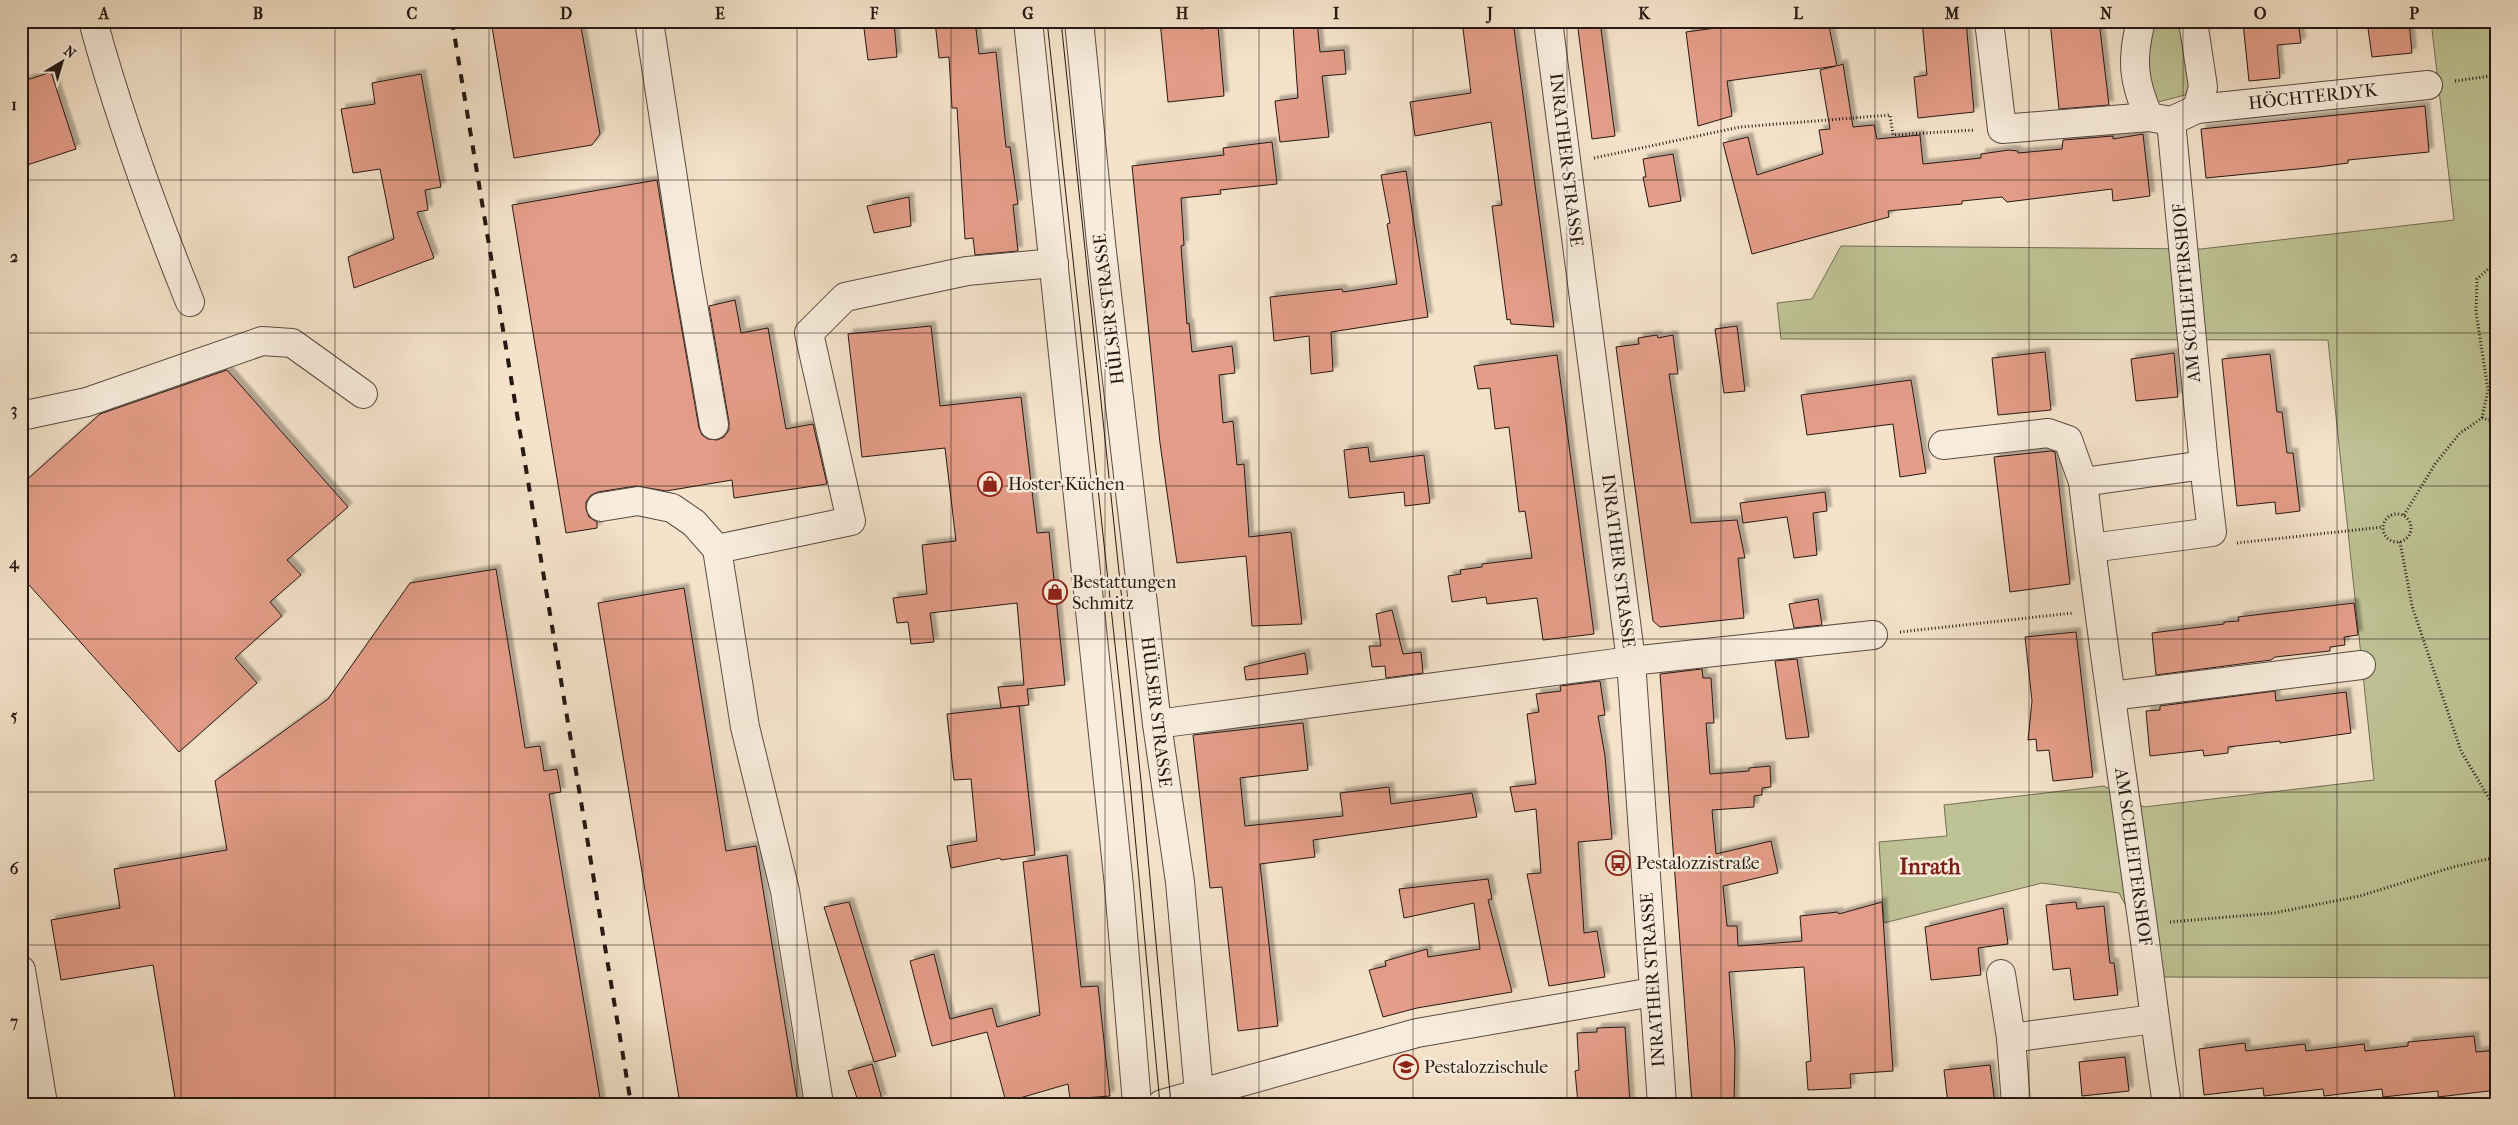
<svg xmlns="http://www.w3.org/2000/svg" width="2518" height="1125" font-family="'IM FELL French Canon',serif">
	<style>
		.green { fill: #bec395; stroke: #726e54 }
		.building { fill: #e49d89; stroke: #251813; filter: url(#shadow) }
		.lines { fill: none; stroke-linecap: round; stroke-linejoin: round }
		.minor-casing { stroke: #594b41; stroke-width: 30 }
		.path { stroke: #251813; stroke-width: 3; stroke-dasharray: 1 2.5; stroke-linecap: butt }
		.minor { stroke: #f8eddd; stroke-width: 28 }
		.tram { stroke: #251813; stroke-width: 1 }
		.rail { stroke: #251813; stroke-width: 4; stroke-dasharray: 9 9; stroke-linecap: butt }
		.grid { fill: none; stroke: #251813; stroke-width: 1; stroke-opacity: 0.55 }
		.labels { text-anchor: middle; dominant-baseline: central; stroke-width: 5; stroke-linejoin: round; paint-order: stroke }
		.street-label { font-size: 18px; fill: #251813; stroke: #f8eddd }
		.poi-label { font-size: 18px; fill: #251813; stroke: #f8eddd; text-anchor: start }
		.district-label { font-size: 22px; font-weight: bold; fill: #7a1f14; stroke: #f8eddd }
		.neatline { fill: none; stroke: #251813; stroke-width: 2 }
		.grid-label { font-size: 16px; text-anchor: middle; font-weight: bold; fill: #251813 }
	</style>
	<defs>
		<filter id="shadow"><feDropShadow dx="4.5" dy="-4.5" stdDeviation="1" flood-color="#0004"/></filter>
	</defs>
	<rect width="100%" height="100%" fill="#f4e3ca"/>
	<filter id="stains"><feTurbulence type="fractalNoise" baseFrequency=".004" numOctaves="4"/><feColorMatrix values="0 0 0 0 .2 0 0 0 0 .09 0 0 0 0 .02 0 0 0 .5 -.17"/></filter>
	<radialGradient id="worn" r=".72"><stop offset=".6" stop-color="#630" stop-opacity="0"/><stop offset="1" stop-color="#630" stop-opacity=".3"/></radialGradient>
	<g class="green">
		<path d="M2153,21H2178L2182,24L2192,85L2189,94L2158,102L2149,98L2144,87Z"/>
		<path d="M2431,21H2497V290H2490L2497,336V978L2163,977L2119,893L2042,883L1884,923L1879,842L1947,836L1944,805L2104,786L2144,807L2374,780L2328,340L1781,339L1777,303L1812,299L1841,246L2201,249L2454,220Z"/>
	</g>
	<g class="building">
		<path d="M491,21H580L600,134L592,145L514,158Z"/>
		<path d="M863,21H894L897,57L868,60Z"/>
		<path d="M935,21H975L979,54L996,52L1006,147H1010L1018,204L1013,205L1018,251L975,255L973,238L965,239L957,108H952L949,57L939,58Z"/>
		<path d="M1160,21H1199L1201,29L1218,27L1224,96L1168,102Z"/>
		<path d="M1310,21H1317L1320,52L1344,50L1346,74L1322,76L1329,137L1280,142L1275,101L1298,98L1293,26Z"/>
		<path d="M1462,21H1513L1554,327L1511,324L1510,319L1507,320L1492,206L1502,205L1491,122L1415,136L1410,102L1471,93Z"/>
		<path d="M1577,21H1600L1615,136L1592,139Z"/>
		<path d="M1768,21H1828L1837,66L1843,64L1853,127L1874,125L1877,139L1920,135L1923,164L1981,158V154L2009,150L2018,151V153L2062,149L2063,140L2113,136V139L2143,134L2150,196L2113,201L2112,189L2007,202L2002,197L1962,201V204L1888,211L1889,217L1752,254L1723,143L1748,137L1757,175L1823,154L1819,130L1830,129L1820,70L1836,66L1727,81L1732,116L1698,126L1686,32Z"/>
		<path d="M1922,21H1966L1974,112L1918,118L1914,77L1927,75Z"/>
		<path d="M2050,21H2099L2109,105L2059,109Z"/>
		<path d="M2254,21H2298L2301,43L2277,45L2280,78L2249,81L2243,23Z"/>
		<path d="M2367,21H2409L2412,53L2372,57Z"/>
		<path d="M51,72L76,149L21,167V82Z"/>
		<path d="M421,74L441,187L425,190L428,210L417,212L434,258L354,288L348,257L394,239L380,169L353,173L341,109L375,104L372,83Z"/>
		<path d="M2425,106L2429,152L2348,160V163L2318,167L2206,178L2201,129Z"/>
		<path d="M1272,142L1277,184L1220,190L1221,194L1181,198L1184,245L1181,246L1187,324L1189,323L1192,352L1232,346L1235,373L1219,375L1223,423L1233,421L1237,465L1244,464L1249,537L1291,532L1302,624L1252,626L1246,556L1177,563L1160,443L1132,166L1224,155L1223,148Z"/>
		<path d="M1673,154L1681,201L1649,207L1643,177H1646L1643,159Z"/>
		<path d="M1406,171L1428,317L1331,332L1333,371L1311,374L1309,336L1274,341L1270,297L1342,289L1343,292L1397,284L1387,224L1390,223L1381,175Z"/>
		<path d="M657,180L672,273L699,428L702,435L708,439L717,440L724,437L729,430V422L709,306L735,300L741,333L768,328L786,429L813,424L827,484L734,498L732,480L666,491L636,486L598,492L591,495L586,502V509L589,517L597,522V528L566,533L512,205Z"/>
		<path d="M909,197L911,226L874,233L867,206Z"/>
		<path d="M931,326L940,406L1021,397L1037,533L1049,532L1065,685L1027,689L1029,705L1001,708L998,687L1024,685L1017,603L930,613L934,642L911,644L908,622L897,623L893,598L927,594L922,545L956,541L945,448L862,457L848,334Z"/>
		<path d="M1737,326L1745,391L1724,393L1715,329Z"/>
		<path d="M1657,335L1658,338L1673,335L1678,374H1669L1691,523L1737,520L1745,558H1738L1744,618L1660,627L1653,621L1616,347L1639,344L1638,338Z"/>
		<path d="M2045,352L2051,410L1998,415L1992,358Z"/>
		<path d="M2174,353L2178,397L2136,401L2131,359Z"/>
		<path d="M2270,354L2277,412H2282L2287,453H2293L2300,511L2276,514L2275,502L2237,506L2222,359Z"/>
		<path d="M1557,355L1594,634L1543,640L1537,598L1487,604L1486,597L1452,602L1448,576L1461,574L1460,570L1482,567V564L1532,558L1525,511L1519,512L1509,427L1495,429L1490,388L1478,389L1474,366Z"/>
		<path d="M227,370L348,507L287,560L301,575L270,602L282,616L235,658L257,683L179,752L21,576V485L100,414Z"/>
		<path d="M1911,380L1926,473L1900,477L1893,424L1807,435L1801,395Z"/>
		<path d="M1368,447L1370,462L1424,455L1430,503L1405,506L1404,492L1349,498L1344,450Z"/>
		<path d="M2051,451L2055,452L2070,584L2010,592L1994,457Z"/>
		<path d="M1825,492L1827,511L1813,513L1817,555L1794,558L1787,517L1743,523L1740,503Z"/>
		<path d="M496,569L525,748L540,746L544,771L557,769L561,792L549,794L601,1104H176L153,965L61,980L51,920L120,908L114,869L227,850L215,781L328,699L410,583Z"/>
		<path d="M684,588L726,851L756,846L798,1104H680L598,603Z"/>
		<path d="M1818,599L1822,625L1794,628L1789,604Z"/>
		<path d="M2354,603L2358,635L2344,637L2345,645L2330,647V651L2275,657L2271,660L2156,675L2152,633L2224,624V622L2239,621L2238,617Z"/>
		<path d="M1392,610L1403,654L1421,652L1423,673L1386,678L1385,666L1372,667L1369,646H1381L1376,614Z"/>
		<path d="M2076,632L2093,777L2053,781L2049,750L2037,751L2036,739L2028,740L2032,701L2025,637Z"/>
		<path d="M1305,653L1308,674L1246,680L1244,667Z"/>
		<path d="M1797,659L1809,737L1786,739L1775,661Z"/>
		<path d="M1702,669L1703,678H1711L1714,723H1706L1710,774L1749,771V768L1770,766L1771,787L1762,788V795L1754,796V807L1712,810L1716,854L1771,841L1778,873L1723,886L1727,926H1737L1738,946L1802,941L1800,916L1838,912L1839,914L1882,902L1893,1071L1850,1074L1851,1088L1808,1090L1806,1062L1811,1061L1804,967L1729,972L1735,1051L1734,1104H1692L1660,674Z"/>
		<path d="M1600,681L1605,715L1598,716L1605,756L1612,839L1578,842L1584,933L1597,931L1605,977L1549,986L1527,874L1541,873L1536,809L1515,812L1510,787L1536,784L1527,714L1539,712L1536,694L1561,691L1560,686Z"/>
		<path d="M2275,691L2276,701L2346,692L2351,733L2280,743V741L2228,747V753L2204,756L2203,750L2150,756L2146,711L2160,710V706Z"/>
		<path d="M1019,706L1035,855L1001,860L1000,858L951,868L947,846L977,841L971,779L954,780L947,714Z"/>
		<path d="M1303,723L1308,770L1240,778L1245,826L1343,816L1340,793L1389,787L1391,804L1472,793L1477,817L1313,840L1315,857L1260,864L1278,1026L1238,1031L1222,887L1210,888L1193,735Z"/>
		<path d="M1067,855L1081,987L1098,986L1110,1096L1070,1099L1068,1084L1006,1102L987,1032L932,1046L910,961L934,954L950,1019L992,1008L997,1027L1040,1015L1023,862Z"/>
		<path d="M1488,879L1492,899L1488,900L1512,992L1417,1008L1383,1017L1369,970L1386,966L1385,961L1427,949L1428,957L1480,949L1474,903L1404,918L1399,889Z"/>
		<path d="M849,902L896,1056L874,1062L824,907Z"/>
		<path d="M2076,902L2077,909L2104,906L2110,963H2114L2118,995L2074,1000L2070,968L2053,970L2046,905Z"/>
		<path d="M2003,908L2008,944L1978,948L1981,975L1931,980L1925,927Z"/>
		<path d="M1625,1027L1630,1104H1578L1575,1071L1579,1070L1577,1033L1597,1032V1028Z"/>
		<path d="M2474,1036L2476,1052L2497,1050V1090L2438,1097V1091L2383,1097L2382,1089L2324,1096L2323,1089L2264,1096L2263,1088L2204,1095L2199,1049L2245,1043L2246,1051L2305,1044L2306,1051L2364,1044L2365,1051L2408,1046V1042Z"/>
		<path d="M2125,1057L2129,1091L2082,1096L2079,1062Z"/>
		<path d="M872,1064L882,1099L859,1104L848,1071Z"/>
		<path d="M1990,1065L1995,1104H1948L1944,1070Z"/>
	</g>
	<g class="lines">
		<defs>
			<g id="minor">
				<path d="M93,21C119,117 153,210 190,302"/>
				<path d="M649,21L687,270L714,425"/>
				<path d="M1028,21L1119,886L1137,1104"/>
				<path d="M1079,21L1101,243L1157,724L1180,882L1200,1104"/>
				<path d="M1548,21L1631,661L1662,1104"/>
				<path d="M1989,21L2002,129L2149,117"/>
				<path d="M2141,21C2131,59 2133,81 2149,117L2171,121L2197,109L2203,87L2193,21"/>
				<path d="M2197,109L2428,85"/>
				<path d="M21,416L87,402L262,341L292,343L363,394"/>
				<path d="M1943,445L2048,433L2068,440L2083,482L2204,465L2171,121"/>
				<path d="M2083,482C2099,621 2120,759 2139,898C2149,966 2156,1035 2167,1104"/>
				<path d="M601,507L638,501L672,508L694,523L717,549L851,521L809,333L845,297L967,271L1054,263"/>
				<path d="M2091,548L2212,532L2204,465"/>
				<path d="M717,549L745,727L785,891L819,1104"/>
				<path d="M2111,696L2361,665"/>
				<path d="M1157,724L1631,661L1873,635"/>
				<path d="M21,970L43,1104"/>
				<path d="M2001,974L2011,1038L2154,1019"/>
				<path d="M2011,1038L2016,1104"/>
				<path d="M1162,1104L1417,1033L1653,992"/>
			</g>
		</defs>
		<use href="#minor" class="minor-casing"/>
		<g class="path">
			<path d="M2455,81L2497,75"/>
			<path d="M1594,158L1740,127L1890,115L1893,135L1975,130"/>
			<path d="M2482,418L2488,390L2476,312L2477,279L2497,261"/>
			<circle cx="2397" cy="528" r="14"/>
			<path d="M2404,515L2435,464L2460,433L2482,418L2497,422"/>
			<path d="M2400,542L2412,606L2461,751L2497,812"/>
			<path d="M2237,543L2383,527"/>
			<path d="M1900,632L2073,613"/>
			<path d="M2170,922L2274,913L2360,896L2453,867L2497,857"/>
		</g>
		<use href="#minor" class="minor"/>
		<g class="tram">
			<path d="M1047,21L1130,782L1160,1104"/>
			<path d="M1061,21L1141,781L1171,1104"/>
		</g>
		<path class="rail" d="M452,21L631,1104"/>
	</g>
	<path class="grid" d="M181,21V1104M335,21V1104M489,21V1104M643,21V1104M797,21V1104M951,21V1104M1105,21V1104M1259,21V1104M1413,21V1104M1567,21V1104M1721,21V1104M1875,21V1104M2029,21V1104M2183,21V1104M2337,21V1104M21,180H2497M21,333H2497M21,486H2497M21,639H2497M21,792H2497M21,945H2497"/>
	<defs>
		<symbol id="shop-ring" viewBox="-11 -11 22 22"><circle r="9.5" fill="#f8eddd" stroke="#8f2418" stroke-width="1.5"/><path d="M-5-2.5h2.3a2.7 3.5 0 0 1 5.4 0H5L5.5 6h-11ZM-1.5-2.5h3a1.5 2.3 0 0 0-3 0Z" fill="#8f2418"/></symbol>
		<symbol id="bus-ring" viewBox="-11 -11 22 22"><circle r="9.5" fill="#f8eddd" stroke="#8f2418" stroke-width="1.5"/><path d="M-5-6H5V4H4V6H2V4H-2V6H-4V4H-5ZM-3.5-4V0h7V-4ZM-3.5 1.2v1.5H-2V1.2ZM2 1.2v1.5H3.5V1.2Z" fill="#8f2418"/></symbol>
		<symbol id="school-ring" viewBox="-11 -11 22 22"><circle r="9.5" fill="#f8eddd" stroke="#8f2418" stroke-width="1.5"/><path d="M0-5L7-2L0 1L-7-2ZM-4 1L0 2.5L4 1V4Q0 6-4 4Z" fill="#8f2418"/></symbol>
	</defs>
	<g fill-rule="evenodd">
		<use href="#shop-ring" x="976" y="470" width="28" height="28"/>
		<use href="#shop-ring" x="1041" y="578" width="28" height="28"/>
		<use href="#bus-ring" x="1604" y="849" width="28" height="28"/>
		<use href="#school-ring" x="1392" y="1053" width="28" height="28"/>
	</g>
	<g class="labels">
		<g class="street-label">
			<text transform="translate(2313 97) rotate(-6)">HÖCHTERDYK</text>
			<text transform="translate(1566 160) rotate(83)">INRATHER STRASSE</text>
			<text transform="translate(2187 293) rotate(-95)">AM SCHLEITERSHOF</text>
			<text transform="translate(1109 309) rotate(-97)">HÜLSER STRASSE</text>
			<text transform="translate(1618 561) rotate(83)">INRATHER STRASSE</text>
			<text transform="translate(1156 712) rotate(83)">HÜLSER STRASSE</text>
			<text transform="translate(2133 857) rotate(82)">AM SCHLEITERSHOF</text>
			<text transform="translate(1653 980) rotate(-94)">INRATHER STRASSE</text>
		</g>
		<g class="poi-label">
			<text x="1008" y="484">Hoster Küchen</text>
			<text x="1072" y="582">Bestattungen<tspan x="1072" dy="21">Schmitz</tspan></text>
			<text x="1636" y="863">Pestalozzistraße</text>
			<text x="1424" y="1067">Pestalozzischule</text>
		</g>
		<g class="district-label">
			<text x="1930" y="867">Inrath</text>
		</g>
	</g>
	<rect width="2518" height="1125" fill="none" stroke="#f4e3ca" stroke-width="55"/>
	<g transform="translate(62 62) rotate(38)" stroke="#f8eddd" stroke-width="4" paint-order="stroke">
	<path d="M0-4L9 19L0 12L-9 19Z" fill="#251813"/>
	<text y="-8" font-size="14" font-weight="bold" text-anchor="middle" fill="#251813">N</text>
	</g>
	<rect x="28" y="28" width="2462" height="1070" class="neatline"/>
	<g class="grid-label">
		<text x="104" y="19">A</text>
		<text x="258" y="19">B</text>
		<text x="412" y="19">C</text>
		<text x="566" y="19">D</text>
		<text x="720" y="19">E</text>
		<text x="874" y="19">F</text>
		<text x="1028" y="19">G</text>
		<text x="1182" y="19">H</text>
		<text x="1336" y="19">I</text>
		<text x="1490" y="19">J</text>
		<text x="1644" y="19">K</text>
		<text x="1798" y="19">L</text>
		<text x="1952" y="19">M</text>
		<text x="2106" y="19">N</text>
		<text x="2260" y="19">O</text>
		<text x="2414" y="19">P</text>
		<text x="14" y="110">1</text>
		<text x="14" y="262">2</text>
		<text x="14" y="415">3</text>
		<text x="14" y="568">4</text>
		<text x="14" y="721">5</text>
		<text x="14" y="874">6</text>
		<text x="14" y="1027">7</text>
	</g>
	<rect width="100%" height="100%" filter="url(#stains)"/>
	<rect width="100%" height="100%" fill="url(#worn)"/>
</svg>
